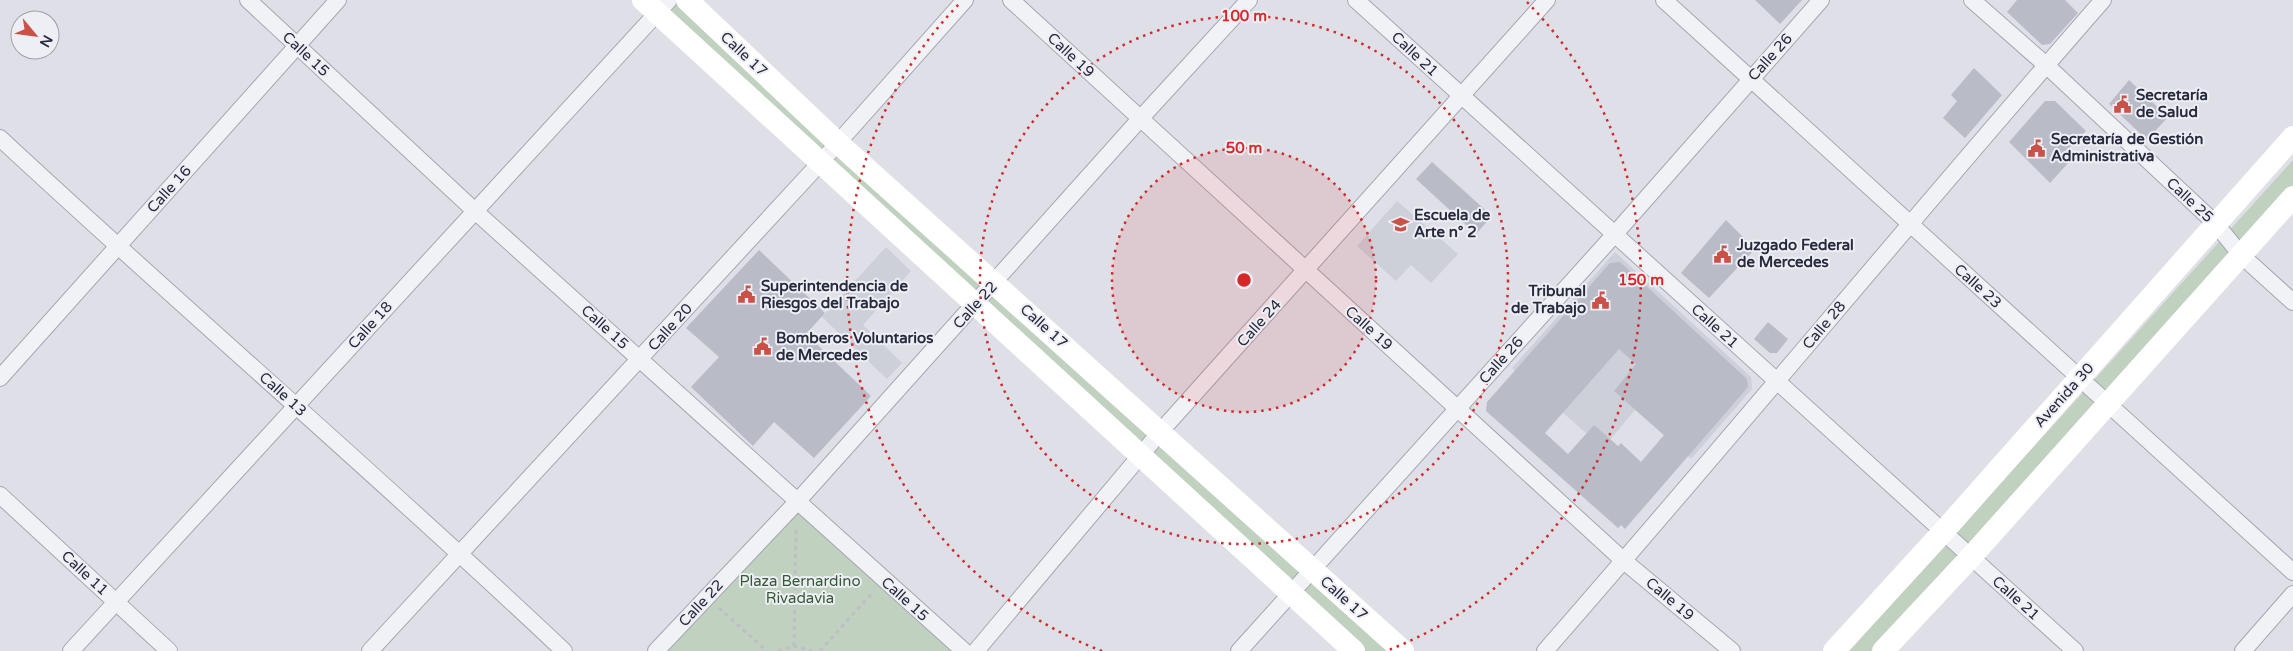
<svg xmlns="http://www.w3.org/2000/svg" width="2293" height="651" font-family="'Varela Round',sans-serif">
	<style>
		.built { fill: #cdcfd9 }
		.green { fill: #c1d1c0 }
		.building { fill: #b9bbc7; fill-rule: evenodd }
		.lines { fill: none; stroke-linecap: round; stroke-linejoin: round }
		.street-casing { stroke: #a4a6b1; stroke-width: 18 }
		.path { stroke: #bdbec6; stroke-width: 3; stroke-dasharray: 4 4; stroke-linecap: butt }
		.street { stroke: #f1f2f6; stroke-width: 16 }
		.secondary { stroke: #fff; stroke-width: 22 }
		.ring { fill: none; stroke: #d62828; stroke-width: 2.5; stroke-dasharray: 2.5 5 }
		.labels { text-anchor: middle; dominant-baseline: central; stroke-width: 4; stroke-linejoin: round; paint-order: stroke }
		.street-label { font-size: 15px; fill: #282b3e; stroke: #eeeff5 }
		.poi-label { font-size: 15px; font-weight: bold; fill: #282b3e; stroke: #eeeff5; text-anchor: start }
		.park-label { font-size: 15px; fill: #365937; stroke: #eeeff5 }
		.centre { fill: #d62828; stroke: #eeeff5; stroke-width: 2.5 }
		.ring-label { font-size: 15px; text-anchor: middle; font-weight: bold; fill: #d62828; stroke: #eeeff5; stroke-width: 4; stroke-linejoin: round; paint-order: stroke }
	</style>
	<rect width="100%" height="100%" fill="#dfe0e7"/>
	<g class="built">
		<path d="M1397,201L1458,254L1431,283L1411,265L1396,281L1357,246Z"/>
		<path d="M886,247L911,271L863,325L902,363L887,379L822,317Z"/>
		<path d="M1615,252L1751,377L1752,389L1691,459L1635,410L1603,448L1512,368Z"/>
	</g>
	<g class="green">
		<path d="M655,0H682L1401,651H1363Z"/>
		<path d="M2293,160V185L1871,651H1849Z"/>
		<path d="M796,503L964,651H656Z"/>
	</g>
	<g class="building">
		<path d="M1755,0H1802L1780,24Z"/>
		<path d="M2017,0H2065L2078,13L2050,44L2042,45L2007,12Z"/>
		<path d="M1974,68L2002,95L1965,138L1943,118L1957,101L1951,95Z"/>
		<path d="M2129,80L2168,117L2147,140L2109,104Z"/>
		<path d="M2045,101H2055L2086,131L2064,153L2071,160L2050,183L2009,142Z"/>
		<path d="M1432,162L1492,216L1476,234L1416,179Z"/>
		<path d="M1726,220L1755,249L1709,298L1681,273Z"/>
		<path d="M759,250L825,313L806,334L871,396L814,458L774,422L753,446L691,387L719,357L686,328Z"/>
		<path d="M1620,262L1747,379L1748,387L1625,529L1621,525L1618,528L1486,411L1487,402L1610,263ZM1619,349L1636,364L1614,391L1664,435L1641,462L1621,443L1618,446L1594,425L1568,454L1545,433Z"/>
		<path d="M1768,322L1788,339L1777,353H1770L1754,339Z"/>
	</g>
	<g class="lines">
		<defs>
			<g id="street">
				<path d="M248,0L475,211L964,651"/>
				<path d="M1011,0L1624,561L1732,651"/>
				<path d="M1356,0L2075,651"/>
				<path d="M1664,0L2293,572"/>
				<path d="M1972,0L2046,65L2216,224L2241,255L2293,302"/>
				<path d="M0,138C186,311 379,476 564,651"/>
				<path d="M0,378L338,0"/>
				<path d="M0,495L169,651"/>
				<path d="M71,651L669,0"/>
				<path d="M370,651L820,163L965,0"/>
				<path d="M656,651L796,503L1140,119L1249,0"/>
				<path d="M976,651L1161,431L1547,0"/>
				<path d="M1239,651L1614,235L1821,0"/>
				<path d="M1545,651C1733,436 1915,215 2103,0"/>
				<path d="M2243,651L2293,594"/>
			</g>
		</defs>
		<use href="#street" class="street-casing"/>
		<g class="path">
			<path d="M719,608L767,651"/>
			<path d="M794,646L796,527"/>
			<path d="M778,651L794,646L812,651"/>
			<path d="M820,651L873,592"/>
		</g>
		<use href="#street" class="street"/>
		<g class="secondary">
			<path d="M643,0L1354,651"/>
			<path d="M687,0L838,143L1403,651"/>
			<path d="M1834,651L1942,533L2293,137"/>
			<path d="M1883,651L1970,558L2293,197"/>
		</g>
	</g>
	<circle cx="1244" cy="280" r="132" fill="#d62828" fill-opacity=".12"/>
	<g class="ring">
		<circle cx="1244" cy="280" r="132"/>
		<circle cx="1244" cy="280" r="264"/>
		<path d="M1102 651A397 397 0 0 1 961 2M1527 2A397 397 0 0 1 1386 651"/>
	</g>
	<defs>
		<symbol id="civic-bare" viewBox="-9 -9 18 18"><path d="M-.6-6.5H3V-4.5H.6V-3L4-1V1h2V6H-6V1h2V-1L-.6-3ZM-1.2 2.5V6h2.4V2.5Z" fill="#c95147" stroke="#eeeff5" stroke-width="2.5" paint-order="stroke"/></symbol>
		<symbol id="school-bare" viewBox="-9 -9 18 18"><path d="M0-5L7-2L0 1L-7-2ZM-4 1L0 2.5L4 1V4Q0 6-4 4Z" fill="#c95147" stroke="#eeeff5" stroke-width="2.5" paint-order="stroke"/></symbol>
	</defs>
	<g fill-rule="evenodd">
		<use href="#civic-bare" x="2110" y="92" width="25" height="25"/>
		<use href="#civic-bare" x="2024" y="136" width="25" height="25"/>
		<use href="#school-bare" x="1388" y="212" width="25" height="25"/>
		<use href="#civic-bare" x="1710" y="242" width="25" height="25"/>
		<use href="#civic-bare" x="734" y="282" width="25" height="25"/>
		<use href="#civic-bare" x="1588" y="288" width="25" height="25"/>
		<use href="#civic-bare" x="750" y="334" width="25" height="25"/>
	</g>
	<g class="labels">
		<g class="street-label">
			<text transform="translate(306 54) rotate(43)">Calle 15</text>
			<text transform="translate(744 54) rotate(43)">Calle 17</text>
			<text transform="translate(1415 54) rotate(43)">Calle 21</text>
			<text transform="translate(1071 55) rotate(43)">Calle 19</text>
			<text transform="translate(1770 57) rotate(-48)">Calle 26</text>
			<text transform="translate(169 189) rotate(-48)">Calle 16</text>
			<text transform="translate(2190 200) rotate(43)">Calle 25</text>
			<text transform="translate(1978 286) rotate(42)">Calle 23</text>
			<text transform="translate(975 305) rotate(-48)">Calle 22</text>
			<text transform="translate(1259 323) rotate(-48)">Calle 24</text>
			<text transform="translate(370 325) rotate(-48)">Calle 18</text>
			<text transform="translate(1824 325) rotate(-50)">Calle 28</text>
			<text transform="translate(1044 326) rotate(42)">Calle 17</text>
			<text transform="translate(1715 326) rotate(42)">Calle 21</text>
			<text transform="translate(605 327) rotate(42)">Calle 15</text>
			<text transform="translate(670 327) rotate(-48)">Calle 20</text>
			<text transform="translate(1369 328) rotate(42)">Calle 19</text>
			<text transform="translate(1501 360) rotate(-48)">Calle 26</text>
			<text transform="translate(283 394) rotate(42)">Calle 13</text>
			<text transform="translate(2064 395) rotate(-48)">Avenida 30</text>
			<text transform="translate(85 573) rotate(43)">Calle 11</text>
			<text transform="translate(1344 598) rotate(42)">Calle 17</text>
			<text transform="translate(2016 598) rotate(42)">Calle 21</text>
			<text transform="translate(905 599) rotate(42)">Calle 15</text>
			<text transform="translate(1670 599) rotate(40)">Calle 19</text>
			<text transform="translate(701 603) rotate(-47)">Calle 22</text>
		</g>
		<g class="poi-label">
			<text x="2136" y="95">Secretaría<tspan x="2136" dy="17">de Salud</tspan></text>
			<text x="2051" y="139">Secretaría de Gestión<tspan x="2051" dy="17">Administrativa</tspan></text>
			<text x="1414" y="215">Escuela de<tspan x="1414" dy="17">Arte n° 2</tspan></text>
			<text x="1737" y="245">Juzgado Federal<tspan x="1737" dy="17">de Mercedes</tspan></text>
			<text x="761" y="286">Superintendencia de<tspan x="761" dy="17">Riesgos del Trabajo</tspan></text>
			<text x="1586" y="291" text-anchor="end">Tribunal<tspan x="1586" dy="17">de Trabajo</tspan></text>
			<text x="776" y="338">Bomberos Voluntarios<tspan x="776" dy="17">de Mercedes</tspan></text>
		</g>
		<g class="park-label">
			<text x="800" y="581">Plaza Bernardino<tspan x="800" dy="17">Rivadavia</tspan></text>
		</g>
	</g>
	<circle cx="1244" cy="280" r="8" class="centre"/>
	<g class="ring-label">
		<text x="1244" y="21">100 m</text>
		<text x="1244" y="153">50 m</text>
		<text x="1641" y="285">150 m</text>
	</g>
	<g transform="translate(35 35) rotate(119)"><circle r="24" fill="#eeeff5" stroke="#9fa1ac"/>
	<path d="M0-4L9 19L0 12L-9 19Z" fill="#c95147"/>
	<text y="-8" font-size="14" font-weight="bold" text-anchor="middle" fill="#282b3e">N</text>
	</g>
</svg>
